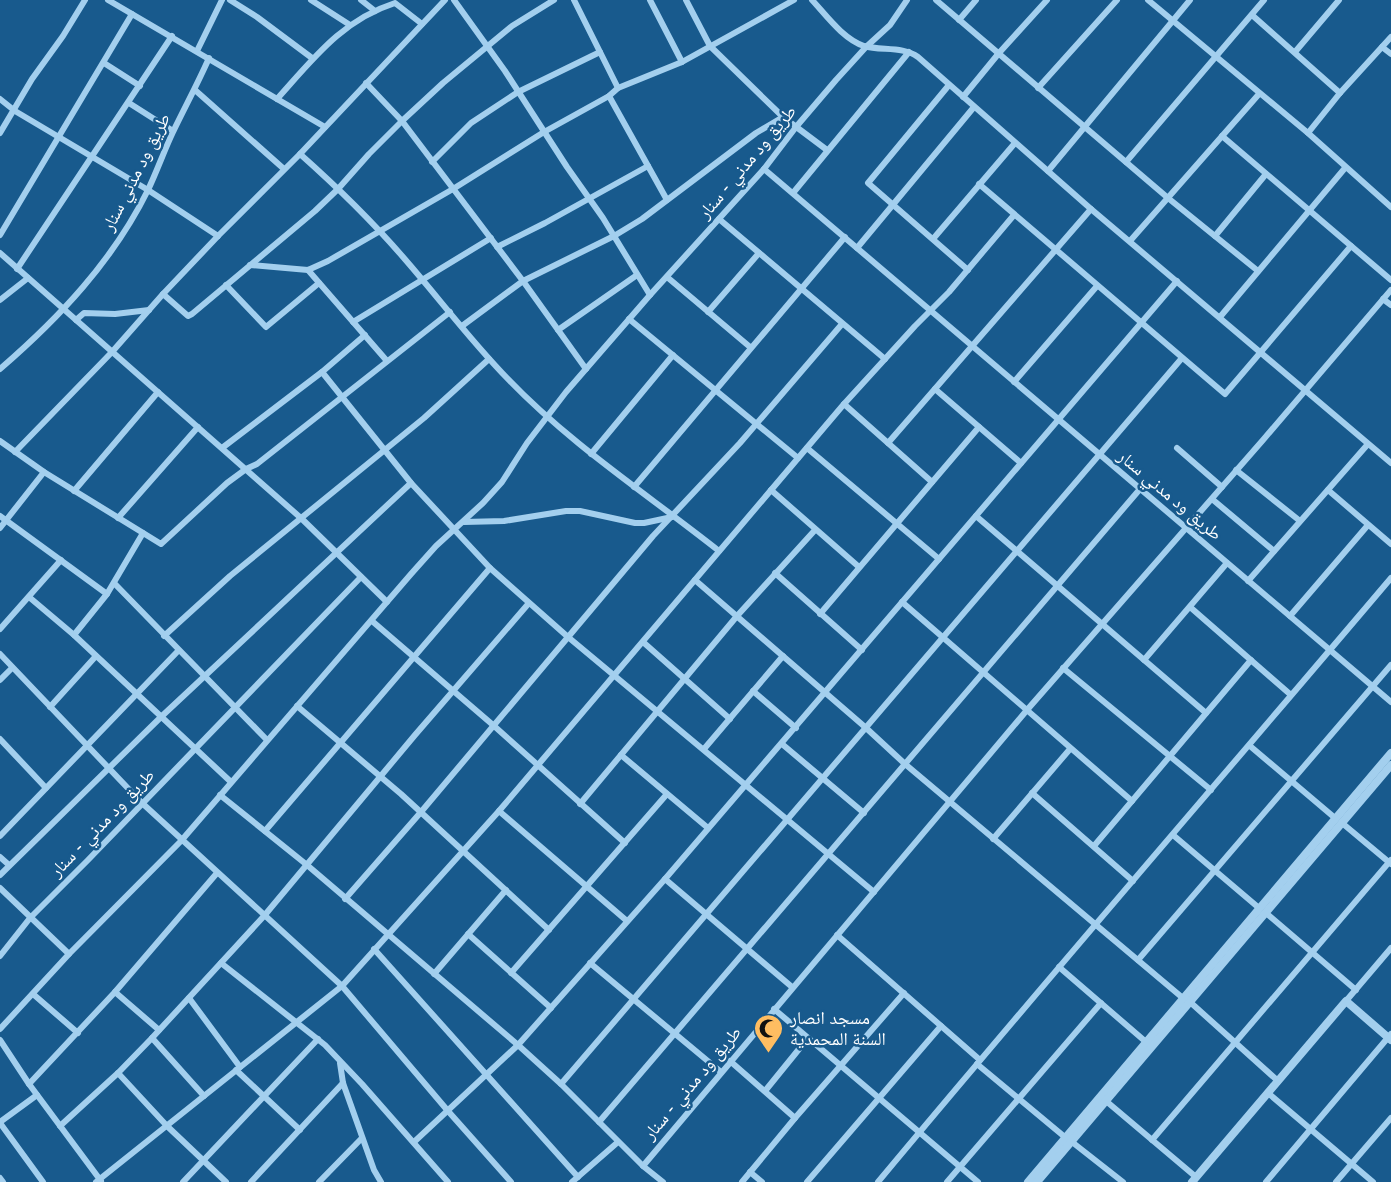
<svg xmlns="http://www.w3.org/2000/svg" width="1391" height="1182" font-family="'Varela Round','Noto Naskh Arabic',sans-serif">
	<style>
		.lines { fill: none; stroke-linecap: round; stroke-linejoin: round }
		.minor { stroke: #a3cfee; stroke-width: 6 }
		.tertiary { stroke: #a3cfee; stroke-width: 8 }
		.labels { text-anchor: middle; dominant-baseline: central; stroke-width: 5; stroke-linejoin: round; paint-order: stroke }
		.street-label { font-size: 18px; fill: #fff; stroke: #185a8d }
		.poi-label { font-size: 18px; fill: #fff; stroke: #185a8d; text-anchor: start }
	</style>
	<rect width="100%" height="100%" fill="#185a8d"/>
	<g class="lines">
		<g class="minor">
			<path d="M108,0L325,127"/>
			<path d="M230,0L257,17L312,58"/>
			<path d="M311,0L350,25"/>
			<path d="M361,0L375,11"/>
			<path d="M454,0L505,71L567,167L603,218L650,295"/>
			<path d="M574,0L618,88"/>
			<path d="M650,0L682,62"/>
			<path d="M686,0L710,46L783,117L827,150"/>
			<path d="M812,0C826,15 843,39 864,46C881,51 903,46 918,57L1091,209L1391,463"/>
			<path d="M936,0L1168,198L1258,271"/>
			<path d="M1148,0L1308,133L1391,207"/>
			<path d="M1252,15L1340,93"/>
			<path d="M959,20L976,0"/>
			<path d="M1382,47L1391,54"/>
			<path d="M197,51L222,0"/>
			<path d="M1295,52L1339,0"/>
			<path d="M104,63L140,86"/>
			<path d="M366,83L402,121L523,281L586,369"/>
			<path d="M949,85L868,183L968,270"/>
			<path d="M1038,88L1117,0"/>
			<path d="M195,90L284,169"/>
			<path d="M609,96L667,200"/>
			<path d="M963,97L999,53L1047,0"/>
			<path d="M0,99L15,111L148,190L218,236"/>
			<path d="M277,99C313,59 342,20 395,3L422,24"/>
			<path d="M129,103L173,131"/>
			<path d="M0,133L32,79L63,36L85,0"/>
			<path d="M1308,133L1340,93L1391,37"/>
			<path d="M1222,136L1391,280"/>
			<path d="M300,154C336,186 371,220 403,257C438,297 470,340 507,378C570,444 647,494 719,551"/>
			<path d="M432,162L471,123L518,92L600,52"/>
			<path d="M1126,162L1264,0"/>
			<path d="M764,169L1391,702"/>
			<path d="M1048,171L1190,0"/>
			<path d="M979,184L1225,394L1351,246"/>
			<path d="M793,193L909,52"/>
			<path d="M719,219L885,359"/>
			<path d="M0,235L132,14"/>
			<path d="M1215,236L1266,174"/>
			<path d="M933,239L1015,143"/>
			<path d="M1130,241L1259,94"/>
			<path d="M497,247L545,223L648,166"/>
			<path d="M857,248L974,107"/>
			<path d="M0,253L302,519L387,602"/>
			<path d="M250,265L308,270L328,261L453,189L544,132L609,96L618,88L682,62L794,0"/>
			<path d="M17,269L172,36"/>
			<path d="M308,270L387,361"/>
			<path d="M667,277L750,347"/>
			<path d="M226,285L266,327L319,283"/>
			<path d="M163,294L188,316L192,314L315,211L338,189L369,154L402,121L443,83L512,26L554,0"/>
			<path d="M1383,299L1391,305"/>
			<path d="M0,300L28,278"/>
			<path d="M708,312L759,253"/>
			<path d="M1220,317L1345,168"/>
			<path d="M629,319L798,458"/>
			<path d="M76,320L84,313L115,314L149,310"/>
			<path d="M353,322L491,238"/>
			<path d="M462,326L523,281L614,236L642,219L756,133L783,117"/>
			<path d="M558,330L637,275"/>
			<path d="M0,369C59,318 113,261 148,190C157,171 164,151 173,132C185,107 198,83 209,58"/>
			<path d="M322,372L411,483L490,568L568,637L874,892"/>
			<path d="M1014,382L1097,286"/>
			<path d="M935,389L1021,463"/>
			<path d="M844,404L932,482"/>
			<path d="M0,441L44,472L161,544L227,483L246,469L257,464L450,312"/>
			<path d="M888,443L1091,209"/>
			<path d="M222,448L322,372L365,335"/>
			<path d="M807,448L939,559"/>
			<path d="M1177,448L1222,487"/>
			<path d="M15,452L112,352L163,294L218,236L300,154L445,0"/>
			<path d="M591,454L673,355"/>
			<path d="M1236,470L1300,521"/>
			<path d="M634,487L845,237"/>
			<path d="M771,490L859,567"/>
			<path d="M1328,490L1391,544"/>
			<path d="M74,491L158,392"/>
			<path d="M1212,499L1274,551"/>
			<path d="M0,516L107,594"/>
			<path d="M976,516L1206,713"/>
			<path d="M118,518L198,427"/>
			<path d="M464,522L504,521L566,511H580L635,523H644L672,517"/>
			<path d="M0,528L44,472"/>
			<path d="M775,573L862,650"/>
			<path d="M695,580L865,727L905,764L1184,999"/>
			<path d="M1248,581L1368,444"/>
			<path d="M114,583L267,740"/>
			<path d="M29,597L74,635L231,782"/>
			<path d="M902,602L1132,801"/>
			<path d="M1190,607L1291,695"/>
			<path d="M820,614L979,427"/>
			<path d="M1290,616L1368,525"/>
			<path d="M372,621L493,725L625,843"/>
			<path d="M0,629L61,560"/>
			<path d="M74,635L107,594L143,533"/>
			<path d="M164,636L230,576L424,418L489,359"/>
			<path d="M643,642L730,719"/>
			<path d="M0,654L142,803L342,986L448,1111L511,1182"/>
			<path d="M1144,660L1227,563"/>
			<path d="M1063,668L1211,790"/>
			<path d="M0,680L12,668"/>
			<path d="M753,691L796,728"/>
			<path d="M297,706L401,794L549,930"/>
			<path d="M50,707L96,656"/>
			<path d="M0,739L46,788"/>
			<path d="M782,744L864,813"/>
			<path d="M1250,746L1335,818"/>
			<path d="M704,749L783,656"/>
			<path d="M621,755L708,828"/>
			<path d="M1032,793L1133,881"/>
			<path d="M220,795L307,865L518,1045L561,1084L643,1166L663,1182"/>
			<path d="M580,804L737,616L815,530"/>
			<path d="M499,811L627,921"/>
			<path d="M1342,823L1391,864"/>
			<path d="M265,831L490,568"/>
			<path d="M1173,835L1259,908"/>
			<path d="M0,836L178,651"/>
			<path d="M993,839L1070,749"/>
			<path d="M1094,846L1251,660"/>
			<path d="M0,857L9,865"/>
			<path d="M0,875L162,716L411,483"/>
			<path d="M665,879L792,987"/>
			<path d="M0,888L69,954"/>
			<path d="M345,899L421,812L653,536L740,443L842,324"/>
			<path d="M1266,913L1356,990"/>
			<path d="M468,934L551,1008"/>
			<path d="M837,935L980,1060"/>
			<path d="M374,949L578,1177"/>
			<path d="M0,956L30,918L88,860L361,577"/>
			<path d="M1138,960L1391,665"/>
			<path d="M221,963L325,1045L362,1084L448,1182"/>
			<path d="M590,963L721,1072"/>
			<path d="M1059,967L1146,1042"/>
			<path d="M511,973L667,794"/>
			<path d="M434,974L506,890"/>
			<path d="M115,992L159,1030"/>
			<path d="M33,994L78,1033"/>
			<path d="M189,998L240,1067"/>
			<path d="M1346,1001L1391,948"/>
			<path d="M1190,1002L1278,1081"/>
			<path d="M774,1009L978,1182"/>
			<path d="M0,1029L69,954L181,841L411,574L436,546L483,503L502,482L527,443L566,392L650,295L764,169L796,127L836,80L866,47L890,25L907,0"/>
			<path d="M152,1038L204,1096"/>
			<path d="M0,1040L29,1084L101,1181"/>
			<path d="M730,1061L795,1118"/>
			<path d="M340,1063L343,1083L374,1170L381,1182"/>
			<path d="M977,1064L1066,1138"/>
			<path d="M236,1070L300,1130"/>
			<path d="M118,1073L167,1126L226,1182"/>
			<path d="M29,1084L115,992L217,873"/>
			<path d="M561,1084L1182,358"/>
			<path d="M765,1091L808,1038"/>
			<path d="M1268,1093L1373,1182"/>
			<path d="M1106,1101L1196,1177"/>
			<path d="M0,1122L37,1095"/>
			<path d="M599,1122L1140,489"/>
			<path d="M0,1123L43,1182"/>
			<path d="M60,1126L118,1073L152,1038L264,916L415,735L529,603"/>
			<path d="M1152,1140L1391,860"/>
			<path d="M414,1142L518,1045L665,879L1177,281"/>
			<path d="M1072,1142L1123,1182"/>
			<path d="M643,1166L1027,710L1263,440L1391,290"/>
			<path d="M750,1172L762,1182"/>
			<path d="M0,1178L3,1182"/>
			<path d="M96,1182L342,986L499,811L844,404L915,326L949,292L1014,215"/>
			<path d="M183,1182L318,1039"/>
			<path d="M251,1182L343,1083"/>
			<path d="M319,1182L362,1138"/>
			<path d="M572,1182L618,1142"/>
			<path d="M742,1182L795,1118L904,993"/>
			<path d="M807,1182L941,1026"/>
			<path d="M878,1182C1047,979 1220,780 1391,578"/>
			<path d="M947,1182L1101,1003"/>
			<path d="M1266,1182L1391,1034"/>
			<path d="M1336,1182L1391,1118"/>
		</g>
		<g class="tertiary">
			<path d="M1028,1182L1391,753"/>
			<path d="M1037,1182L1391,765"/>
			<path d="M1192,1182L1346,1001L1391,1040"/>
		</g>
	</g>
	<defs>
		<symbol id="mosque-pin" viewBox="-11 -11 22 30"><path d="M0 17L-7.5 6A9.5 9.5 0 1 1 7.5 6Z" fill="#ffbd61" stroke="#185a8d"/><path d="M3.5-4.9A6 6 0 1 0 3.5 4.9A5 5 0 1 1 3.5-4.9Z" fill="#111"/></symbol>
	</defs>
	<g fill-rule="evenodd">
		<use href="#mosque-pin" x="752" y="1012" width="33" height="45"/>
	</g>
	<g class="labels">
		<g class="street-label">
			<text transform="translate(747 162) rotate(-50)">طريق ود مدني - سنار</text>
			<text transform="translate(136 172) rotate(-63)">طريق ود مدني سنار</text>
			<text transform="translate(1170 495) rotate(40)">طريق ود مدني سنار</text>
			<text transform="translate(102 823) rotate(-46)">طريق ود مدني - سنار</text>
			<text transform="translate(692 1083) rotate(-50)">طريق ود مدني - سنار</text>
		</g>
		<g class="poi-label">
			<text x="790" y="1018">مسجد انصار<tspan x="790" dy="21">السنة المحمدية</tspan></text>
		</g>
	</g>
</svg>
